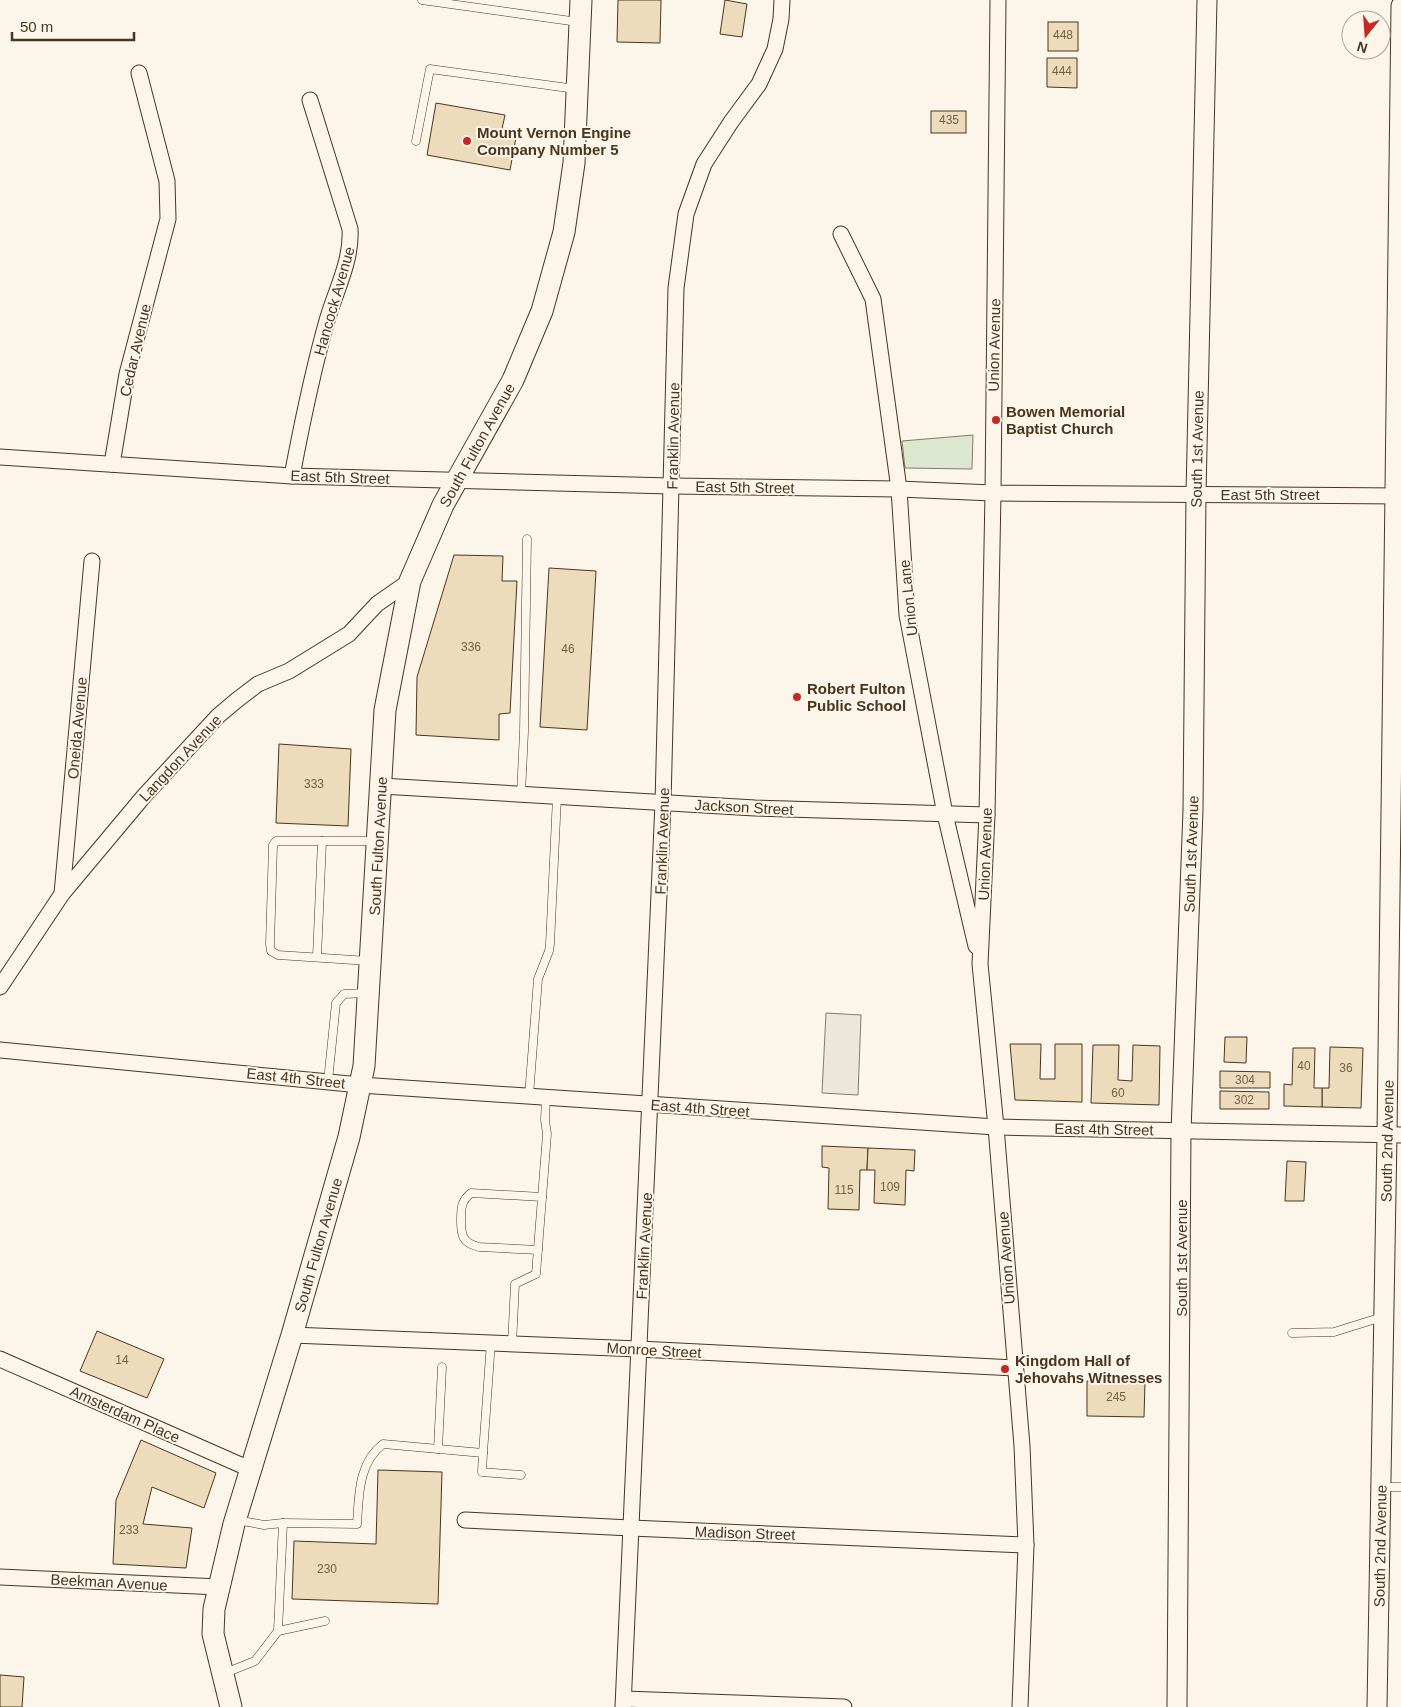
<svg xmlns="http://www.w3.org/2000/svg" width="1401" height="1707" font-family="Helvetica,sans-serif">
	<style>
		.green { fill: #dce7d0; stroke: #887966 }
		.parking { fill: #ede7d9; stroke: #887966 }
		.building { fill: #ecdcbc; stroke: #4a3520 }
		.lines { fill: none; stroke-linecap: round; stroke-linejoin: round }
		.service-casing { stroke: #4a3520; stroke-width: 9 }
		.minor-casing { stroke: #4a3520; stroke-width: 17 }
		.tertiary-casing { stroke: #4a3520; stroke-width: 21 }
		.secondary-casing { stroke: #4a3520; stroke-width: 23 }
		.service { stroke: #fbf6e9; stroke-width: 8 }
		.minor { stroke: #fbf6e9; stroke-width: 15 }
		.tertiary { stroke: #fbf6e9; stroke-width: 19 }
		.secondary { stroke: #fbf6e9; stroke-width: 21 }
		.poi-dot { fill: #c62828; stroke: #fbf6e9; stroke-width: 2 }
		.labels { text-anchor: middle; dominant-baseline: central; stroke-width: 4; stroke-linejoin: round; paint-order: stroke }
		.number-label { font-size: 12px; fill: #725f47 }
		.poi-label { font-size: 15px; font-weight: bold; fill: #4a3520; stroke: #fbf6e9; text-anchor: start }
		.street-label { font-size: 15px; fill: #4a3520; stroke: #fbf6e9 }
	</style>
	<rect width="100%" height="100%" fill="#fbf6e9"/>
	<path class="green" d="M973,435L972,469L905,468L902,441Z"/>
	<path class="parking" d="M826,1013L861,1015L858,1095L822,1093Z"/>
	<g class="building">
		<path d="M618,0H661L660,43L617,42Z"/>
		<path d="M725,0L747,4L742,37L720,34Z"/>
		<rect x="1048" y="22" width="30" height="29"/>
		<path d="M1047,58H1077V88L1047,87Z"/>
		<path d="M436,103L505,115L502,129L517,132L510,170L427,155Z"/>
		<rect x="931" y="111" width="35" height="22"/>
		<path d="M454,555L503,556L502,581H517L510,713L499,714V740L416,735L417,677Z"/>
		<path d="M549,568L596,571L587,730L540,727Z"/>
		<path d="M279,744L351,749L348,826L276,823Z"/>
		<path d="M1225,1037H1247L1246,1063L1224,1062Z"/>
		<path d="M1010,1044H1041L1040,1079H1055V1044H1082V1102L1015,1100Z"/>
		<path d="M1093,1045H1119L1118,1080L1132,1081L1133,1045L1160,1046L1159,1105L1091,1103Z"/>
		<path d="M1330,1047L1363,1048L1361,1108L1322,1107V1088H1329Z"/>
		<path d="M1293,1048H1315L1314,1088H1322V1107L1284,1106V1084L1292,1085Z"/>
		<path d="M1220,1071L1270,1072V1088H1220Z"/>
		<path d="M1220,1091L1269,1092V1109H1220Z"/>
		<path d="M822,1146L868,1148L867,1170H860L859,1210L828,1209L829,1168L822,1167Z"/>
		<path d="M868,1148L915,1150L914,1171L906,1170L905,1205L874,1203L875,1170H867Z"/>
		<path d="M1287,1161L1306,1162L1304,1201H1285Z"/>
		<path d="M97,1331L164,1359L147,1398L80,1371Z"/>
		<path d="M1087,1381L1145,1382L1144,1417L1087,1416Z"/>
		<path d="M141,1440L216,1473L204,1508L152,1487L143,1524L192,1528L186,1568L113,1564L116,1500Z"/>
		<path d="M378,1470L442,1472L438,1604L292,1599L294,1541L376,1544Z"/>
		<path d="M0,1675L24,1677L22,1707H0Z"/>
	</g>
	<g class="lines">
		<defs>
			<g id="service">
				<path d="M422,0L578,22"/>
				<path d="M416,141L430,69L576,89"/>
				<path d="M521,794L524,732L527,539"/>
				<path d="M317,957L322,841"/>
				<path d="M369,961L278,955L271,951L270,944L273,845L276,841H377"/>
				<path d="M328,1081L336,1003L344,994L366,993"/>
				<path d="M529,1096L538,979L549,951L550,944L557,797"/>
				<path d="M538,1250L479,1247C463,1243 461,1236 461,1221C461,1208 461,1201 471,1193L542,1197"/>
				<path d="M1292,1333L1334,1332L1382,1317"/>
				<path d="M512,1344L515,1284L536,1274L547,1134L545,1120L546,1097"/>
				<path d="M438,1449L442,1367"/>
				<path d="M483,1453L482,1472L521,1475"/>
				<path d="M1381,1487H1401"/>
				<path d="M237,1520L264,1525L283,1523L357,1524C359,1496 358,1463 383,1444L483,1453L491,1342"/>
				<path d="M278,1631L325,1621"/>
				<path d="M225,1673L255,1661L278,1631L283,1523"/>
			</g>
			<g id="minor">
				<path d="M998,0L993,493L987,815L980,964L996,1127L1022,1446L1026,1545L1020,1707"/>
				<path d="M841,234L873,299L899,489L907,615L945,814L976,946"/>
				<path d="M0,457L292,476L671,486L899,489L993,493L1401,496"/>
				<path d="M112,464L127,374L168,219L167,181L139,73"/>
				<path d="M292,476C302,423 313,369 328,317C337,288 352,259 350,229L310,100"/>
				<path d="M381,786L755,808L987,815"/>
				<path d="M62,894L92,561"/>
				<path d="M0,987L62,894L144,796L218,716L237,700L258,684L289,671L349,634L377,604L410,581"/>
				<path d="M0,1050L360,1085L996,1127L1401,1135"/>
				<path d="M292,1335L639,1349L1015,1368"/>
				<path d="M0,1359L243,1466L250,1471"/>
				<path d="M465,1520L631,1528L1026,1545"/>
				<path d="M0,1577L219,1587"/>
				<path d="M624,1699L844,1707"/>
				<path d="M623,1707L663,803L676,288L686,214L704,164L731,122L759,84L775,49L781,19L782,0"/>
			</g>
			<g id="tertiary">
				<path d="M1177,1707L1181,1131L1193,810L1196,494L1207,0"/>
				<path d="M1377,1707L1387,1135L1401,6"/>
			</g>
			<path id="secondary" d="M231,1707L213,1634L214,1609L234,1524L292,1335L349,1137L364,1066L385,710L410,581L443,505L513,380L542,311L564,232L574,163L581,0"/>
		</defs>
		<use href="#service" class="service-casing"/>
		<use href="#minor" class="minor-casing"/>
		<use href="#tertiary" class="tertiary-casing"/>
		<use href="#secondary" class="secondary-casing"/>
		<use href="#service" class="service"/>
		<use href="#minor" class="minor"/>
		<use href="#tertiary" class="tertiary"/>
		<use href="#secondary" class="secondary"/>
	</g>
	<g class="poi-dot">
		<circle cx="467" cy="141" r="5"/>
		<circle cx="996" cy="420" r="5"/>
		<circle cx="797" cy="697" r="5"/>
		<circle cx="1005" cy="1369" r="5"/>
	</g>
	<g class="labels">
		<g class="number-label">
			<text x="1063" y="35">448</text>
			<text x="1062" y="71">444</text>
			<text x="949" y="120">435</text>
			<text x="471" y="647">336</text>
			<text x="568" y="649">46</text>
			<text x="314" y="784">333</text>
			<text x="1304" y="1066">40</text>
			<text x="1346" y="1068">36</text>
			<text x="1245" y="1080">304</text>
			<text x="1118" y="1093">60</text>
			<text x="1244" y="1100">302</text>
			<text x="890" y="1187">109</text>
			<text x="844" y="1190">115</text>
			<text x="122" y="1360">14</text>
			<text x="1116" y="1397">245</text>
			<text x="129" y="1530">233</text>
			<text x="327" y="1569">230</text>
		</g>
		<g class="poi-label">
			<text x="477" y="132">Mount Vernon Engine<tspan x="477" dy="17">Company Number 5</tspan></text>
			<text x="1006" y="411">Bowen Memorial<tspan x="1006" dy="17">Baptist Church</tspan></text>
			<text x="807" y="688">Robert Fulton<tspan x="807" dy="17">Public School</tspan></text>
			<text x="1015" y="1360">Kingdom Hall of<tspan x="1015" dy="17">Jehovahs Witnesses</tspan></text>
		</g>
		<g class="street-label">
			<text transform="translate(334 301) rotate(-74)">Hancock Avenue</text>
			<text transform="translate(994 345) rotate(-89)">Union Avenue</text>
			<text transform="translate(135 350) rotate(-77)">Cedar Avenue</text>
			<text transform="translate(673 436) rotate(-89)">Franklin Avenue</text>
			<text transform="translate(477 445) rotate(-61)">South Fulton Avenue</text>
			<text transform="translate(1197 449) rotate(-89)">South 1st Avenue</text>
			<text transform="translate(340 477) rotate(2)">East 5th Street</text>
			<text transform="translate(745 487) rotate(1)">East 5th Street</text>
			<text x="1270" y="494">East 5th Street</text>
			<text transform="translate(908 598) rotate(-96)">Union Lane</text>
			<text transform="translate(77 728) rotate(-85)">Oneida Avenue</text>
			<text transform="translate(180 758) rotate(-47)">Langdon Avenue</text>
			<text transform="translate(744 807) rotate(3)">Jackson Street</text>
			<text transform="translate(662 841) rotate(-88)">Franklin Avenue</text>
			<text transform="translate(378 846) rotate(-87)">South Fulton Avenue</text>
			<text transform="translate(985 854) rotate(-88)">Union Avenue</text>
			<text transform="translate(1191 854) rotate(-88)">South 1st Avenue</text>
			<text transform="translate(296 1078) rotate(6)">East 4th Street</text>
			<text transform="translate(700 1108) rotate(4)">East 4th Street</text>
			<text transform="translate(1104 1129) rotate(1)">East 4th Street</text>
			<text transform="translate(1387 1141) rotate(-89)">South 2nd Avenue</text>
			<text transform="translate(318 1245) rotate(-74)">South Fulton Avenue</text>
			<text transform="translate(644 1246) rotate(-87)">Franklin Avenue</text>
			<text transform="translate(1006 1258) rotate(-94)">Union Avenue</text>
			<text transform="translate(1181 1258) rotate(-90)">South 1st Avenue</text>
			<text transform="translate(654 1350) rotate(3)">Monroe Street</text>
			<text transform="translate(125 1414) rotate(24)">Amsterdam Place</text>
			<text transform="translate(745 1533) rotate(2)">Madison Street</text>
			<text transform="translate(1380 1546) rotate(-89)">South 2nd Avenue</text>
			<text transform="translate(109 1582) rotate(3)">Beekman Avenue</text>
		</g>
	</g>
	<g transform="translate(1366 35) rotate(197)"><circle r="24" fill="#fbf6e9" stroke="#b4a999"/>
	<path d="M0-4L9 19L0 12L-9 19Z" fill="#c62828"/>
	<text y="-8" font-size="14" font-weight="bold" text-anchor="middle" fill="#4a3520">N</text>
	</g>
	<path d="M12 32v8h122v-8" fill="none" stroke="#4a3520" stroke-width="2.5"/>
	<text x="20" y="32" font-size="15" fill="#4a3520" stroke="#fbf6e9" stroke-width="4" paint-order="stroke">50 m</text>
</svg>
